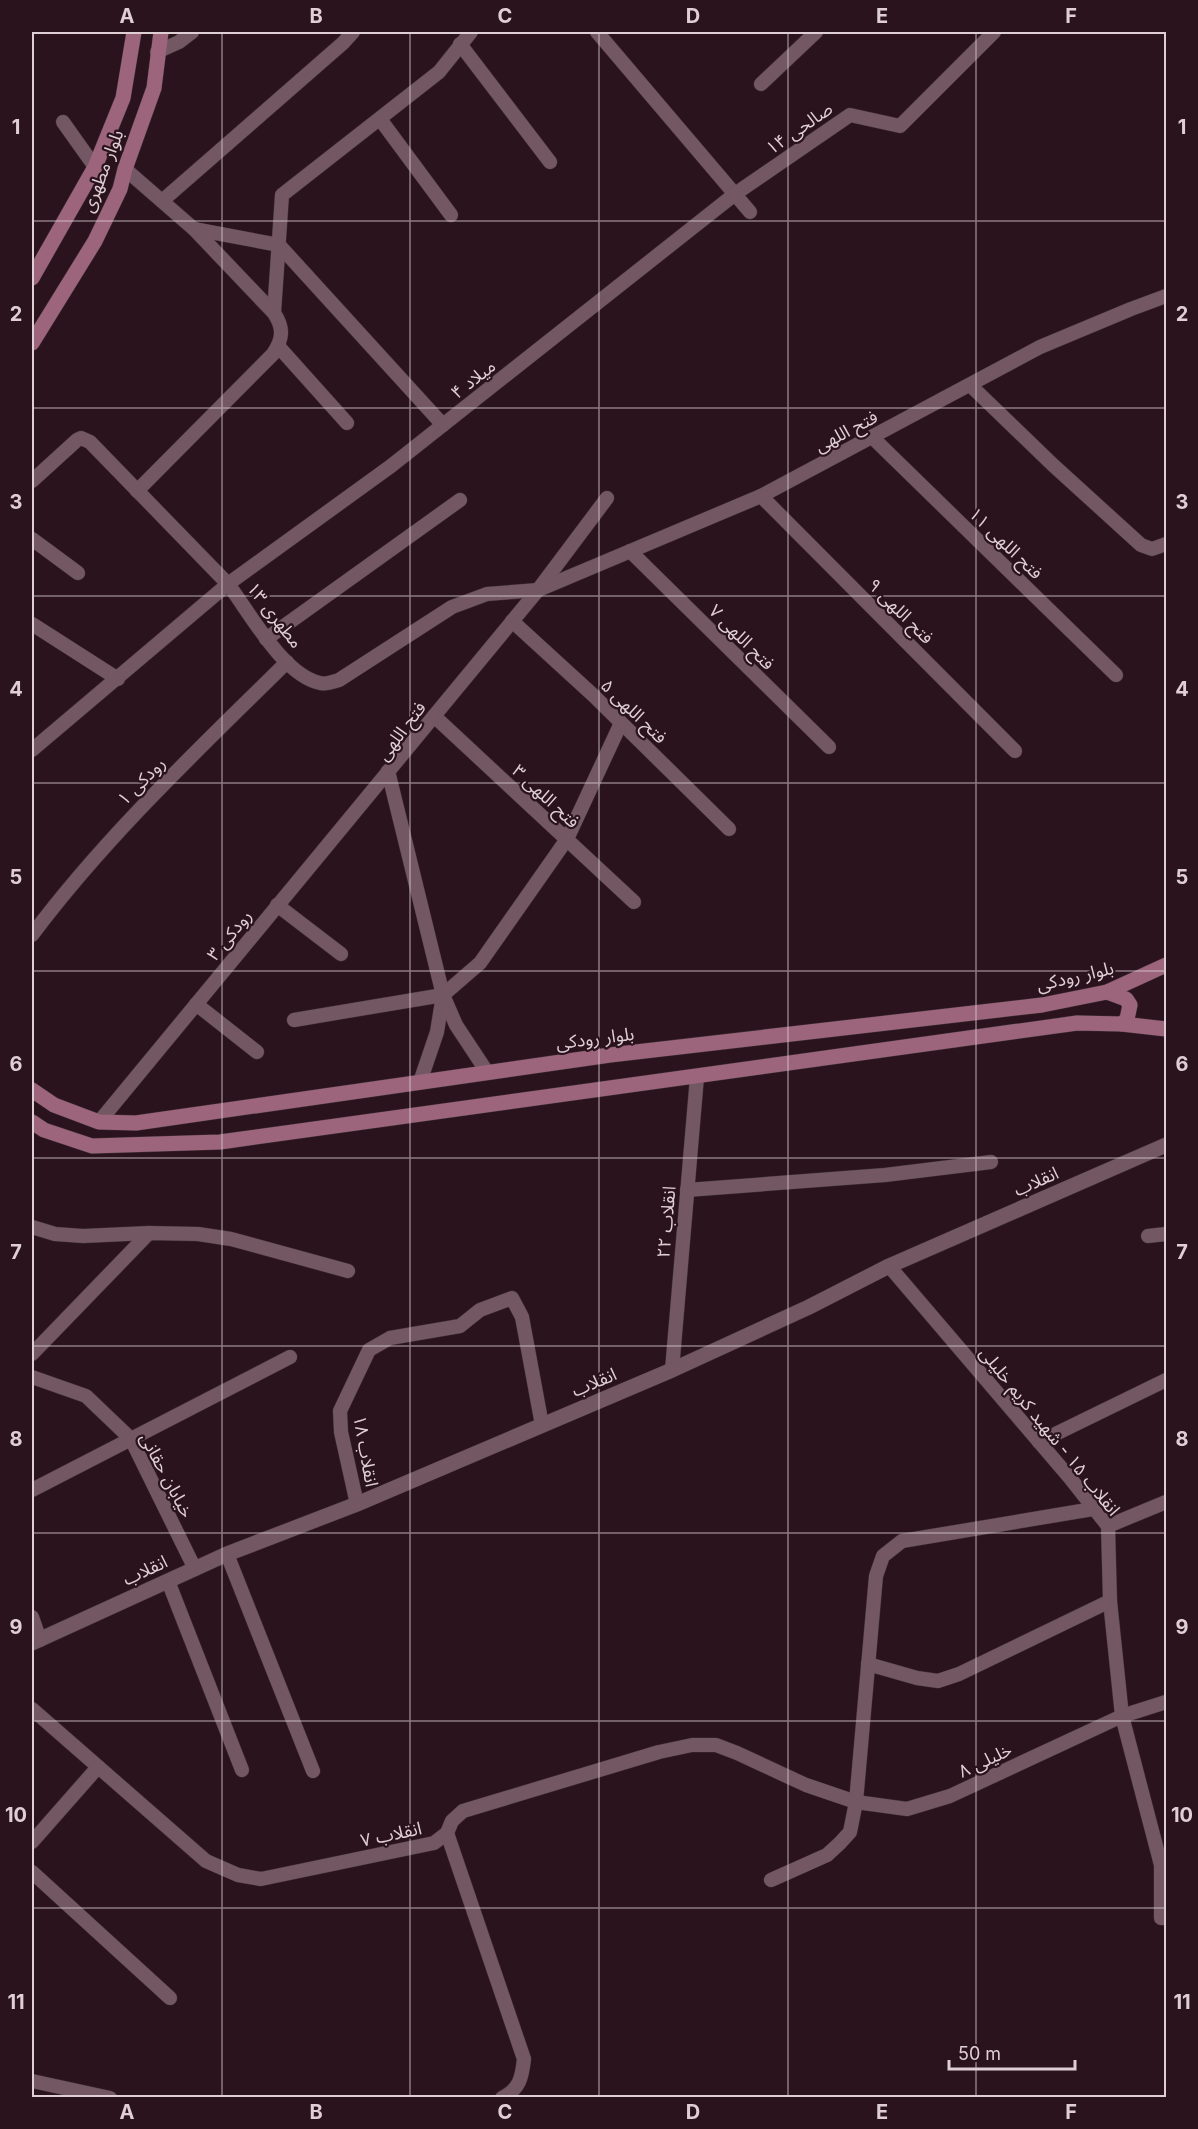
<svg xmlns="http://www.w3.org/2000/svg" width="1198" height="2129" font-family="Inter,'Noto Sans Arabic',sans-serif">
	<style>
		.lines { fill: none; stroke-linecap: round; stroke-linejoin: round }
		.minor-casing { stroke: #3e2f34; stroke-width: 15 }
		.tertiary-casing { stroke: #3e2f34; stroke-width: 16 }
		.secondary-casing { stroke: #3e2f34; stroke-width: 16 }
		.minor { stroke: #735762; stroke-width: 14 }
		.tertiary { stroke: #735762; stroke-width: 15 }
		.secondary { stroke: #9c657c; stroke-width: 15 }
		.grid { fill: none; stroke: #dfced4; stroke-width: 1.5; stroke-opacity: 0.55 }
		.labels { text-anchor: middle; dominant-baseline: central; stroke-width: 4.5; stroke-linejoin: round; paint-order: stroke }
		.street-label { font-size: 18px; fill: #dfced4; stroke: #2a131d }
		.neatline { fill: none; stroke: #dfced4; stroke-width: 2 }
		.grid-label { font-size: 20px; text-anchor: middle; font-weight: bold; fill: #dfced4 }
	</style>
	<rect width="100%" height="100%" fill="#2a131d"/>
	<g class="lines">
		<defs>
			<g id="minor">
				<path d="M597,32L750,212"/>
				<path d="M460,44L550,162"/>
				<path d="M157,52L179,42L192,32"/>
				<path d="M761,84L816,32"/>
				<path d="M380,119L451,215"/>
				<path d="M63,122L95,167"/>
				<path d="M125,169L194,229L274,313C284,328 283,339 273,354L137,491"/>
				<path d="M162,201L343,43L353,32"/>
				<path d="M194,229L279,245L443,425"/>
				<path d="M274,313L282,195L439,72L471,32"/>
				<path d="M278,346L347,423"/>
				<path d="M970,385L1053,465L1141,545L1152,549L1166,544"/>
				<path d="M872,437L1116,675"/>
				<path d="M32,481L77,440L81,438L90,442L228,584C250,613 283,675 320,683C327,685 332,682 339,680L452,607L487,594L538,590L761,496L1040,347L1131,309L1166,296"/>
				<path d="M761,496L1015,751"/>
				<path d="M32,539L78,573"/>
				<path d="M630,551L829,747"/>
				<path d="M512,621L593,695L729,829"/>
				<path d="M32,624L118,679"/>
				<path d="M266,639L460,500"/>
				<path d="M434,716L634,902"/>
				<path d="M32,750L228,584L391,466L735,194L850,115L900,126L994,32"/>
				<path d="M388,771L443,995L456,1025L487,1072"/>
				<path d="M277,905L341,954"/>
				<path d="M32,935C107,835 198,750 287,662"/>
				<path d="M443,995L480,963L567,839L621,723"/>
				<path d="M196,1004L257,1052"/>
				<path d="M294,1020L443,995"/>
				<path d="M420,1082L437,1032L443,995"/>
				<path d="M99,1122L538,590L607,498"/>
				<path d="M687,1190L885,1175L991,1162"/>
				<path d="M32,1227L55,1234L83,1236L149,1233L198,1234L231,1239L348,1271"/>
				<path d="M1148,1236L1166,1234"/>
				<path d="M889,1266L1070,1478L1108,1526L1110,1601L1122,1716L1161,1865V1918H1166"/>
				<path d="M32,1354L149,1233"/>
				<path d="M672,1370L697,1077"/>
				<path d="M32,1377L86,1396L131,1439L195,1569"/>
				<path d="M1039,1442L1166,1380"/>
				<path d="M32,1490L290,1357"/>
				<path d="M357,1504L341,1432L340,1411L369,1350L390,1338L460,1326L480,1310L512,1298L522,1317L542,1425"/>
				<path d="M1108,1526L1166,1502"/>
				<path d="M227,1554L313,1771"/>
				<path d="M168,1581L242,1770"/>
				<path d="M32,1617L40,1640"/>
				<path d="M868,1664L917,1678L938,1681L959,1674L1110,1601"/>
				<path d="M32,1709L206,1861L238,1875L261,1879L434,1843L447,1833L452,1821L463,1811L659,1752L692,1745H716L737,1753L806,1785L856,1802L907,1809L950,1796L1122,1716L1166,1702"/>
				<path d="M447,1833L524,2059C522,2077 520,2089 502,2098"/>
				<path d="M32,1842L98,1767"/>
				<path d="M32,1872L170,1998"/>
				<path d="M771,1880L827,1855L840,1843L850,1832L856,1802L876,1576L883,1556L902,1541L1093,1509"/>
				<path d="M32,2081L110,2098"/>
			</g>
			<path id="tertiary" d="M32,1643L227,1554L357,1504L672,1370L809,1307L889,1266L1166,1145"/>
			<g id="secondary">
				<path d="M32,278L95,167L123,98L134,32"/>
				<path d="M32,343L95,241L120,189L125,169L154,88L161,32"/>
				<path d="M1107,992L1126,999L1130,1005L1127,1019L1122,1024"/>
				<path d="M32,1090L54,1105L99,1122L136,1123L610,1055L1042,1005L1107,992L1166,965"/>
				<path d="M32,1122L44,1130L92,1146L220,1142L1077,1023L1122,1024L1166,1029"/>
			</g>
		</defs>
		<use href="#minor" class="minor-casing"/>
		<use href="#tertiary" class="tertiary-casing"/>
		<use href="#secondary" class="secondary-casing"/>
		<use href="#minor" class="minor"/>
		<use href="#tertiary" class="tertiary"/>
		<use href="#secondary" class="secondary"/>
	</g>
	<path class="grid" d="M222,32V2098M410,32V2098M599,32V2098M788,32V2098M976,32V2098M32,221H1166M32,408H1166M32,596H1166M32,783H1166M32,971H1166M32,1158H1166M32,1346H1166M32,1533H1166M32,1721H1166M32,1908H1166"/>
	<g class="labels">
		<g class="street-label">
			<text transform="translate(799 128) rotate(-35)">صالحی ۱۴</text>
			<text transform="translate(102 171) rotate(-69)">بلوار مطهری</text>
			<text transform="translate(473 379) rotate(-38)">میلاد ۴</text>
			<text transform="translate(846 431) rotate(-28)">فتح اللهی</text>
			<text transform="translate(1006 543) rotate(44)">فتح اللهی ۱۱</text>
			<text transform="translate(901 611) rotate(45)">فتح اللهی ۹</text>
			<text transform="translate(275 615) rotate(52)">مطهری ۱۳</text>
			<text transform="translate(742 637) rotate(45)">فتح اللهی ۷</text>
			<text transform="translate(634 711) rotate(44)">فتح اللهی ۵</text>
			<text transform="translate(401 731) rotate(-53)">فتح اللهی</text>
			<text transform="translate(141 781) rotate(-45)">رودکی ۱</text>
			<text transform="translate(546 796) rotate(43)">فتح اللهی ۳</text>
			<text transform="translate(229 935) rotate(-51)">رودکی ۳</text>
			<text transform="translate(1075 976) rotate(-13)">بلوار رودکی</text>
			<text transform="translate(595 1038) rotate(-7)">بلوار رودکی</text>
			<text transform="translate(1036 1181) rotate(-24)">انقلاب</text>
			<text transform="translate(666 1222) rotate(-85)">انقلاب ۲۲</text>
			<text transform="translate(594 1382) rotate(-23)">انقلاب</text>
			<text transform="translate(1050 1431) rotate(51)">انقلاب ۱۵ - شهید کریم خلیلی</text>
			<text transform="translate(366 1451) rotate(80)">انقلاب ۱۸</text>
			<text transform="translate(167 1475) rotate(62)">خیابان حقانی</text>
			<text transform="translate(145 1570) rotate(-25)">انقلاب</text>
			<text transform="translate(985 1760) rotate(-25)">خلیلی ۸</text>
			<text transform="translate(391 1834) rotate(-12)">انقلاب ۷</text>
		</g>
	</g>
	<rect width="1198" height="2129" fill="none" stroke="#2a131d" stroke-width="66"/>
	<path d="M949 2060v9h126v-9" fill="none" stroke="#dfced4" stroke-width="3"/>
	<text x="958" y="2060" font-size="18" fill="#dfced4" stroke="#2a131d" stroke-width="4.5" paint-order="stroke">50 m</text>
	<rect x="33" y="33" width="1132" height="2063" class="neatline"/>
	<g class="grid-label">
		<text x="127" y="23">A</text>
		<text x="316" y="23">B</text>
		<text x="505" y="23">C</text>
		<text x="693" y="23">D</text>
		<text x="882" y="23">E</text>
		<text x="1071" y="23">F</text>
		<text x="16" y="134">1</text>
		<text x="1182" y="134">1</text>
		<text x="16" y="321">2</text>
		<text x="1182" y="321">2</text>
		<text x="16" y="509">3</text>
		<text x="1182" y="509">3</text>
		<text x="16" y="696">4</text>
		<text x="1182" y="696">4</text>
		<text x="16" y="884">5</text>
		<text x="1182" y="884">5</text>
		<text x="16" y="1071">6</text>
		<text x="1182" y="1071">6</text>
		<text x="16" y="1259">7</text>
		<text x="1182" y="1259">7</text>
		<text x="16" y="1446">8</text>
		<text x="1182" y="1446">8</text>
		<text x="16" y="1634">9</text>
		<text x="1182" y="1634">9</text>
		<text x="16" y="1822">10</text>
		<text x="1182" y="1822">10</text>
		<text x="16" y="2009">11</text>
		<text x="1182" y="2009">11</text>
		<text x="127" y="2119">A</text>
		<text x="316" y="2119">B</text>
		<text x="505" y="2119">C</text>
		<text x="693" y="2119">D</text>
		<text x="882" y="2119">E</text>
		<text x="1071" y="2119">F</text>
	</g>
</svg>
